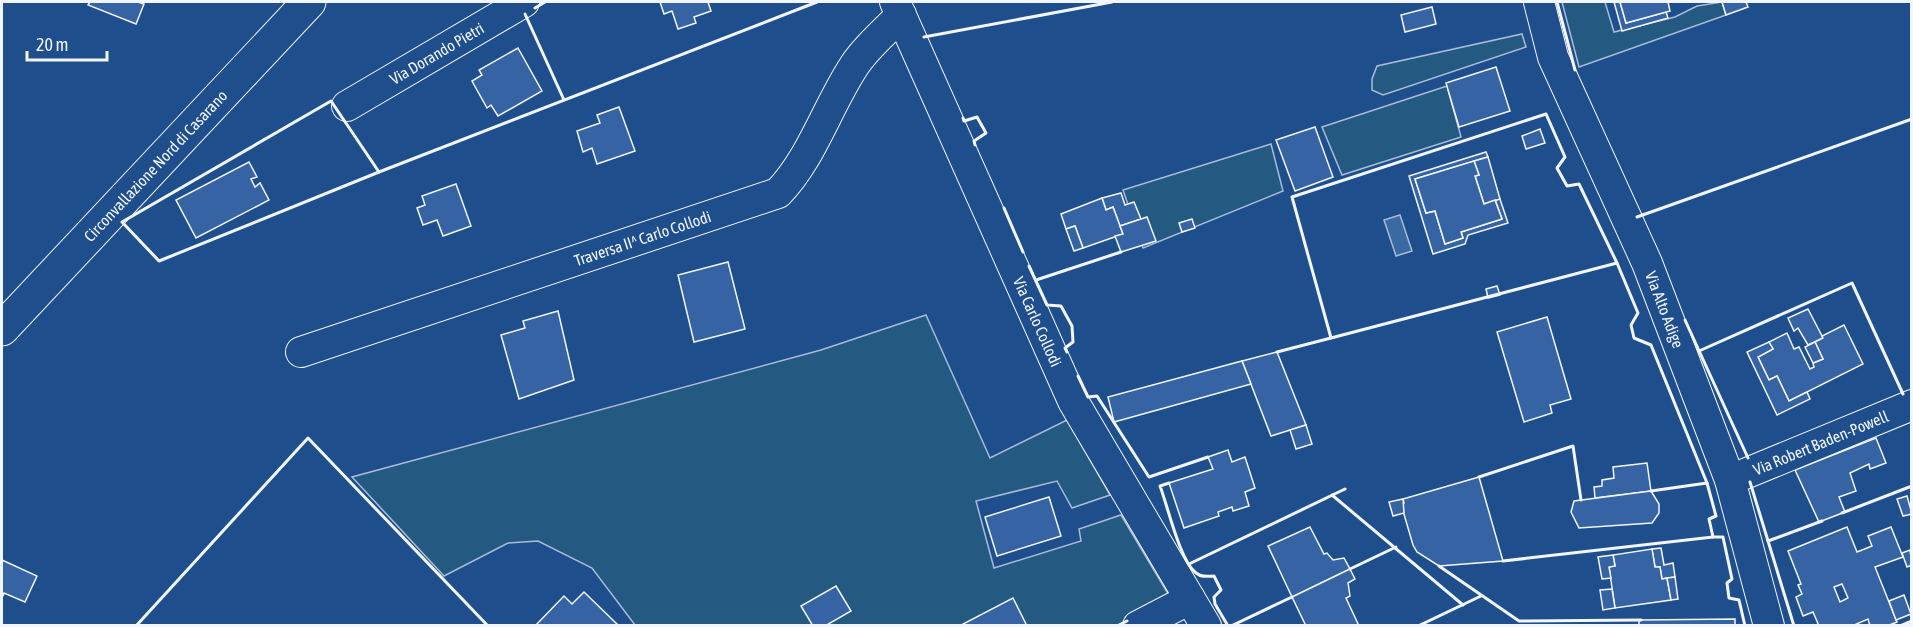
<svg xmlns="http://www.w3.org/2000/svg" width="1913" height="627" font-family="'Asap Condensed',sans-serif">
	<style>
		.green { fill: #245a82; stroke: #a8bbd7; stroke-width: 1.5 }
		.water { fill: #3b69a3; stroke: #a8bbd7; stroke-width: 1.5 }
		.building { fill: #3563a3; stroke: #f2f6ff; stroke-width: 1.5; fill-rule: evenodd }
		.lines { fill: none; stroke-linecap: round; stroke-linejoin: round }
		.minor-casing { stroke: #f2f6ff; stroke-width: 32 }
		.major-casing { stroke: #f2f6ff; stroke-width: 35 }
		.minor { stroke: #1f4e8c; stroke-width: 30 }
		.major { stroke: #1f4e8c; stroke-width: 33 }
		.wall { stroke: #f2f6ff; stroke-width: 3 }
		.labels { text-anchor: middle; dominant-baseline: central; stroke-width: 4.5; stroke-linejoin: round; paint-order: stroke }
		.street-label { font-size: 16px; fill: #f2f6ff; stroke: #1f4e8c }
	</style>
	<rect width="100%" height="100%" fill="#1f4e8c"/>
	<g class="green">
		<path d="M1562,2H1605L1614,32L1675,17L1697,6L1722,2L1726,15L1579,67Z"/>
		<path d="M1522,34L1526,47L1383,95L1372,90V79L1377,66Z"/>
		<path d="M1447,86L1461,137L1342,175L1322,127Z"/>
		<path d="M1271,144L1283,191L1143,248L1123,190Z"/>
		<path d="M926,315L990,458L1067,420L1110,495L1072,508L1057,481L976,501L994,568L1081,541L1079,529L1121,515L1173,602L1121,626L635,625L592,568L538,541L508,543L444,576L352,477L821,350Z"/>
	</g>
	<path class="water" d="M1400,215L1412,251L1396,256L1384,220Z"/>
	<g class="building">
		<path d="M90,2H138L144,4L136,24L88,5Z"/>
		<path d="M660,2H708L711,11L694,17L696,23L678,29L672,11L664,14Z"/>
		<path d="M1614,2H1620L1626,23L1666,12L1668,18L1622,31Z"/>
		<path d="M1620,2H1668L1670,11L1626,23Z"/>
		<path d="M1722,2H1746L1748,7L1726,15Z"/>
		<path d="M1432,7L1436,24L1405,32L1401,15Z"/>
		<path d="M518,48L542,91L498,116L491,105L487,108L472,81L482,75L479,70Z"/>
		<path d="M1496,67L1510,111L1459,127L1446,83Z"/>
		<path d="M619,107L635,151L597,164L592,148L583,152L577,131L600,123L597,115Z"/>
		<path d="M1315,127L1333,177L1295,191L1276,140Z"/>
		<path d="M1540,129L1545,143L1526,149L1522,136Z"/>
		<path d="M1486,152L1488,157L1415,179L1426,213L1435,211L1445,244L1463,238L1461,232L1502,219L1495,200L1500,199L1508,223L1468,235L1465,244L1433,254L1409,176Z"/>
		<path d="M1488,157L1500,199L1484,204L1475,176L1479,175L1474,161Z"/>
		<path d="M1474,161L1479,175L1475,176L1484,204L1495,200L1502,219L1461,232L1463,238L1445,244L1435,211L1426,213L1415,179Z"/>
		<path d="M249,162L257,177L251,179L255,187L260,183L269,200L196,238L176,200Z"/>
		<path d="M456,184L471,226L443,236L437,220L423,225L417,208L425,205L422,196Z"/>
		<path d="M1121,193L1125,205L1134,202L1141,219L1120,226L1113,207L1106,210L1102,198Z"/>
		<path d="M1102,198L1106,210L1113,207L1123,234L1083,248L1075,226L1066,229L1061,214Z"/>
		<path d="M1147,217L1156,241L1121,252L1115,236L1123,234L1120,226Z"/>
		<path d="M1192,219L1195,228L1182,232L1179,223Z"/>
		<path d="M1075,226L1083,248L1074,251L1066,229Z"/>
		<path d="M728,262L745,329L694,342L678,275Z"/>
		<path d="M1497,286L1500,295L1488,298L1486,289Z"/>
		<path d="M1808,309L1823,338L1808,345L1798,328L1794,331L1788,318Z"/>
		<path d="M558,311L574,380L519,399L501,335L525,328L523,321Z"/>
		<path d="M1547,317L1571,399L1550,405L1552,413L1524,422L1497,332Z"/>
		<path d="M1844,325L1863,364L1789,401L1777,376L1769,380L1758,357L1773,349L1769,342L1787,333L1794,349L1799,347L1810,369L1814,367L1813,363L1823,359L1815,342L1823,338L1822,336Z"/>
		<path d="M1769,342L1773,349L1758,357L1769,380L1777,376L1789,401L1807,392L1810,399L1777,415L1747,352Z"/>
		<path d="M1815,342L1823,359L1813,363L1805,347Z"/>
		<path d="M1277,352L1306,425L1271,436L1242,361Z"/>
		<path d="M1242,361L1251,384L1114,422L1108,397Z"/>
		<path d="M1306,425L1312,444L1296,449L1290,430Z"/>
		<path d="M1876,438L1886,463L1870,469L1869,464L1850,473L1856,491L1839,497L1845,512L1819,522L1795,470Z"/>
		<path d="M1228,450L1232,462L1245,457L1255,488L1245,492L1249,506L1233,511L1232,507L1218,512L1219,516L1184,528L1169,483L1213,469L1208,457Z"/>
		<path d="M1647,463L1651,491L1595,498L1594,487L1602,486V480L1614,478L1613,467Z"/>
		<path d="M1479,477L1503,561L1439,566L1417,552L1413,545L1401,504L1404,503L1403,499Z"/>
		<path d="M1651,491L1659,504V513L1652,523L1579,528L1571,512L1574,501Z"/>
		<path d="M1907,496L1912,514L1903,516L1897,499Z"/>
		<path d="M1049,497L1061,536L997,556L985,517Z"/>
		<path d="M1403,499L1404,513L1393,516L1389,502Z"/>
		<path d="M1310,527L1324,554L1327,553L1333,560L1344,558L1350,569L1292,597L1268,546Z"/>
		<path d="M1847,527L1857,552L1872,546L1868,536L1891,527L1903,557L1875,567L1897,622L1887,626H1870L1868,619L1852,626H1819L1813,612L1803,616L1796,597L1802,594L1798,585L1801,584L1788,551ZM1842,584L1848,598L1840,602L1834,587Z"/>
		<path d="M1661,548L1664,565L1673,563L1675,577L1662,579L1660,567H1655L1652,549Z"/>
		<path d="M1652,549L1655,567H1660L1662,579L1667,578L1671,600L1615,608L1609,567L1615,566L1613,555Z"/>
		<path d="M1910,550L1912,565L1907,567L1902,553Z"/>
		<path d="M1613,555L1615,566L1609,567L1611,578L1602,579L1598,557Z"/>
		<path d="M2,560L37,576L25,602L4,593L2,598Z"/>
		<path d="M1350,569L1355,579L1348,583L1350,596L1346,598L1359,626H1306L1292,597Z"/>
		<path d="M1675,577L1678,599L1671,600L1667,578Z"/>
		<path d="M836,586L851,611L825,626H813L801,606Z"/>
		<path d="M1612,589L1615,608L1603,610L1600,590Z"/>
		<path d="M584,592L619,626H535L564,596L572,604Z"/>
		<path d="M1904,595L1911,614L1896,620L1889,601Z"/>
		<path d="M1013,598L1027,626H964L963,624Z"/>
		<path d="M1735,619V626H1639V620Z"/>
	</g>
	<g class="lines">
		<defs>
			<g id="minor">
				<path id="s1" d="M895,2L1073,401L1206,626"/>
				<path id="s2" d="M1539,2L1553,57L1647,263L1730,480L1769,626"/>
				<path id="s3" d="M347,106L524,2"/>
				<path id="s4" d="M301,352L778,193C812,158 827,107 854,66C866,47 886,31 901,15"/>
				<path id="s5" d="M1730,480L1912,405"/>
				<path d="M1138,626L1190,599"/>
			</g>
			<g id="major">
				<path id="s6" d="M2,329L309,2"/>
			</g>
		</defs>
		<use href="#minor" class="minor-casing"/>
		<use href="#major" class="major-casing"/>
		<use href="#minor" class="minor"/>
		<use href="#major" class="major"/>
		<g class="wall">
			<path d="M1557,2L1575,70"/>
			<path d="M535,8L545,2"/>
			<path d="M525,14L564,100"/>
			<path d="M924,37L1112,2"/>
			<path d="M331,101L379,172L159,261L122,222Z"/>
			<path d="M1546,114L1565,157L1557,168L1567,186L1579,184L1617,263L1331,338L1292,197Z"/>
			<path d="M963,118L964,121L977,117L986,133L974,141L975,145"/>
			<path d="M379,172L817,2"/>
			<path d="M1004,208L1023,252"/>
			<path d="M1637,217L1912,119"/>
			<path d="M1617,263L1638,313L1631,325L1634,338L1651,345L1707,483L1716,516L1709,519L1713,537H1723L1732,579L1727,583L1729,598L1739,600L1745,626"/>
			<path d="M1029,266L1047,305L1061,306L1072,326L1073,342L1065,348L1067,352"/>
			<path d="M1036,280L1121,252"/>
			<path d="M1685,320L1748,458"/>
			<path d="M1699,351L1852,283L1903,394"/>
			<path d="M1277,352L1331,338"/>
			<path d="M1078,376L1088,397L1097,396L1149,477L1208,457"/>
			<path d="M1479,477L1573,446L1581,500"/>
			<path d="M1750,482L1794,626"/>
			<path d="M1169,483L1160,486C1168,507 1180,561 1196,573C1202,578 1208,576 1214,576L1221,590L1214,597L1215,604L1228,626"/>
			<path d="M1651,491L1707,483"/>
			<path d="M1332,495L1463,605"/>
			<path d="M1842,513L1912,486"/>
			<path d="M1768,541L1822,521"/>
			<path d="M1503,561L1713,537"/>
			<path d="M1189,564L1345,489"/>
			<path d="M1439,566L1519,621L1641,620"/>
			<path d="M1350,569L1396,547"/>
			<path d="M136,626L308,438L488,626"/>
			<path d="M1117,626L1127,621"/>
			<path d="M1231,626L1292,597"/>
			<path d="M1418,626L1481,596"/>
			<path d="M1900,626L1912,621"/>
		</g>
	</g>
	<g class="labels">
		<g class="street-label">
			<text stroke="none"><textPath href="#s3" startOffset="104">Via Dorando Pietri</textPath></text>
			<text stroke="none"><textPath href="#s6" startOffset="224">Circonvallazione Nord di Casarano</textPath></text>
			<text stroke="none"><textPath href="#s4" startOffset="360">Traversa II^ Carlo Collodi</textPath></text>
			<text stroke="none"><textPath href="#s2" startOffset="333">Via Alto Adige</textPath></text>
			<text stroke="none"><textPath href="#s1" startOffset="350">Via Carlo Collodi</textPath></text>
			<text stroke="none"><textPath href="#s5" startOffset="98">Via Robert Baden-Powell</textPath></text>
		</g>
	</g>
	<rect width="1913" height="627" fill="none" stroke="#f2f6ff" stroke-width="6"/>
	<path d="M27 51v9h80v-9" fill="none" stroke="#f2f6ff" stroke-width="3"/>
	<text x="36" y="51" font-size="18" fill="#f2f6ff" stroke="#1f4e8c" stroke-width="4.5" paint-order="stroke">20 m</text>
</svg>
